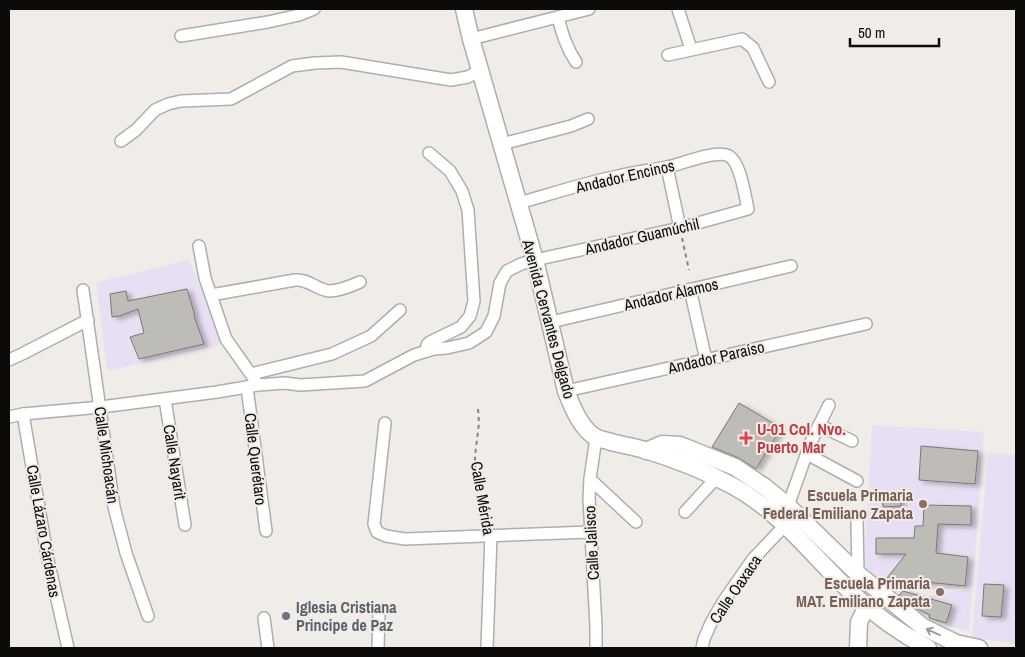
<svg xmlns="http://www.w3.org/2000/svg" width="1025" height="657" font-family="'Archivo Narrow',sans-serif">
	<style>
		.education { fill: #e9dff4 }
		.building { fill: #bebcb6; stroke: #7a7873; filter: url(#shadow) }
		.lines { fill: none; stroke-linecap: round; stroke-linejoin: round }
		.street-casing { stroke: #b0aea9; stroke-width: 14 }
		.secondary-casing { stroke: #b0aea9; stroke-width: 19 }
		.path { stroke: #84827f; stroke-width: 2; stroke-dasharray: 4 4; stroke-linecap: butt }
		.street { stroke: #fff; stroke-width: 11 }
		.secondary { stroke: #fff; stroke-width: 16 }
		.oneway { stroke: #9e9d9d }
		.health-dot { fill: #e0444e; stroke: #f0ede8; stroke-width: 2 }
		.education-dot { fill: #8d6e63; stroke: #f0ede8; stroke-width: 2 }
		.worship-dot { fill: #6b7280; stroke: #f0ede8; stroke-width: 2 }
		.labels { text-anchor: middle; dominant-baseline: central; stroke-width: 4; stroke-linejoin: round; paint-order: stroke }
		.street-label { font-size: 16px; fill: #0c0b0a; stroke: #f0ede8 }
		.health-label { font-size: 16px; font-weight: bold; fill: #be3a42; stroke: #f0ede8; text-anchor: start }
		.education-label { font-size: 16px; font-weight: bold; fill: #785e54; stroke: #f0ede8; text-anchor: end }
		.worship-label { font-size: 16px; font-weight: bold; fill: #5b616d; stroke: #f0ede8; text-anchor: start }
	</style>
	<defs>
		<filter id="shadow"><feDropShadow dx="4.5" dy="2.5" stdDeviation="2.5" flood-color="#0004"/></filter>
	</defs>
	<rect width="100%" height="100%" fill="#f0ede8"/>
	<g class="education">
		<path d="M189,260L205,298L221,345L107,371L96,282Z"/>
		<path d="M872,425L984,432L973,586L927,592L864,575Z"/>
		<path d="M988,453L1016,455V644L972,637Z"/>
		<path d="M868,578L928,596L972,589L969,631L924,619Z"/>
	</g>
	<g class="building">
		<path d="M187,289L195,316H194L204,344L139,359L130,337L144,333L138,309L119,316L112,317L110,294L126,291L128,301Z"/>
		<path d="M739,403L781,428L756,469L739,458L712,447Z"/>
		<path d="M921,446L978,451L975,484L919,480Z"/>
		<path d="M900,494L901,506L883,507L882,496Z"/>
		<path d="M924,505L971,506V525L938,524L936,553L968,557L965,586L887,578L906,554H876V538H914L915,526H923Z"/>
		<path d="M984,584L1004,585L1001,617L982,616Z"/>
		<path d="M903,591L952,605L946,623L929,618L930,615L915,608L899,595Z"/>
	</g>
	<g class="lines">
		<defs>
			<g id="street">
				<path d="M678,9L691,49"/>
				<path d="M558,17C562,33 566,47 576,62"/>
				<path d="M181,36L268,22L299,15L314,9"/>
				<path d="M471,39L589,9"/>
				<path d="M668,55L742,39L753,48L769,82"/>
				<path d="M121,141L136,130L155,110L168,104L181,101L231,99L292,66L315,63L341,62L451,80L468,77L480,70"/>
				<path d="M502,144L571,126L588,119"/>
				<path d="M667,167L680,228"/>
				<path d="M199,246L205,278L226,339L255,380"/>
				<path d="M690,289L706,360"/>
				<path d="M83,290L114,507L126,553L148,616"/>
				<path d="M211,295L295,280C309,279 317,290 329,291C340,291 351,286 360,282"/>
				<path d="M551,322L791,266"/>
				<path d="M427,351V345L430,342L461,327L470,316L474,301L468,210L462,191L450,171L429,153"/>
				<path d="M9,360L22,354L88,320"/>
				<path d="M251,374L332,354L371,336L400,310"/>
				<path d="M247,387L266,531"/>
				<path d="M566,391L866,324"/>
				<path d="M165,399L185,525"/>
				<path d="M23,414L48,560L68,648"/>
				<path d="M9,417L23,414L101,407L217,392L258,385L285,383L300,385L365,381L414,355L434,349L447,348L469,343L486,332L494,316L500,283L507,271L521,264L535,260L680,228L748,209C745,197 741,163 729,156C717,149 682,164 667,167C651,170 634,172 618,176C584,183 551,194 519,203"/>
				<path d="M385,423L374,524L377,532L386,536L405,539L590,532"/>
				<path d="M819,425L852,441"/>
				<path d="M807,454L857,481"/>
				<path d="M590,479L636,522"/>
				<path d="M788,506L810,444L829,405"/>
				<path d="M685,512L717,477"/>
				<path d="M854,595L858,574L857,520"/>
				<path d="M264,618L268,648"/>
				<path d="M378,648L379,612"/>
				<path d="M487,648L491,535"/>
				<path d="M596,648V627L589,498L590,479L596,438"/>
				<path d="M702,648L704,639L711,623L723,602L753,559L790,520"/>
			</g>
			<g id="secondary">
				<path d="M464,9L471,39L535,260L566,391C572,406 581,430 597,438C601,440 607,440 611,442C623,445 634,447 645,450C675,459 705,471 733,486C781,512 814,558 854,595C876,616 902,634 928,648"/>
				<path d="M646,451L662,444L680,445L735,467L765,487L788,506L858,574L923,627L956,643L979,648"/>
				<path d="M858,648L859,622L867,606"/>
			</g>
		</defs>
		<use href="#street" class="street-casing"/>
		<use href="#secondary" class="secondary-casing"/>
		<g class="path">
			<path d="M682,238L689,270"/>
			<path d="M478,409L479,423L475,456V473L479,496L488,524"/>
		</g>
		<use href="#street" class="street"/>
		<use href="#secondary" class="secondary"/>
	</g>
	<defs><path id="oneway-shaft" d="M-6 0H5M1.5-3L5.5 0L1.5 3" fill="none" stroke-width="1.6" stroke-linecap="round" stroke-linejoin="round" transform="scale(1.25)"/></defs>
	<use class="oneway" href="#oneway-shaft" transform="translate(933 632) rotate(-155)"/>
	<path class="health-dot" d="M743.5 430.5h5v5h5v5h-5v5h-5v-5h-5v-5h5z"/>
	<g class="education-dot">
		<circle cx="923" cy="504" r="5"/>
		<circle cx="940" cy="592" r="5"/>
	</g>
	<circle class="worship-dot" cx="286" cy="616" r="5"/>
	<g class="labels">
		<g class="street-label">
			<text transform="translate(625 176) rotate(-13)">Andador Encinos</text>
			<text transform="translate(642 236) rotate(-13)">Andador Guamúchil</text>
			<text transform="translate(671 294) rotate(-13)">Andador Álamos</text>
			<text transform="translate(549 319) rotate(75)">Avenida Cervantes Delgado</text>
			<text transform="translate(716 357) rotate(-13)">Andador Paraíso</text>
			<text transform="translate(107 455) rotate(82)">Calle Michoacán</text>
			<text transform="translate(256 459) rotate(83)">Calle Querétaro</text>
			<text transform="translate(175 462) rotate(81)">Calle Nayarit</text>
			<text transform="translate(483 498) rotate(80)">Calle Mérida</text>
			<text transform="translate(44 531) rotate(80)">Calle Lázaro Cárdenas</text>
			<text transform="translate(591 543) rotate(-93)">Calle Jalisco</text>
			<text transform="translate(735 589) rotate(-56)">Calle Oaxaca</text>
		</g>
		<g class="health-label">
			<text x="757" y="429">U-01 Col. Nvo.<tspan x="757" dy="18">Puerto Mar</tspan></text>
		</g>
		<g class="education-label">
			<text x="913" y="495">Escuela Primaria<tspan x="913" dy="18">Federal Emiliano Zapata</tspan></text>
			<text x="930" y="583">Escuela Primaria<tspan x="930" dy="18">MAT. Emiliano Zapata</tspan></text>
		</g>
		<g class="worship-label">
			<text x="296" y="607">Iglesia Cristiana<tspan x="296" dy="18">Principe de Paz</tspan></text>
		</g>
	</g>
	<rect width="1025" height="657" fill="none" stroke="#0c0b0a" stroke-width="20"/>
	<path d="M850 38v8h89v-8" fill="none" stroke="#0c0b0a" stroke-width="2.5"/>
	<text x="858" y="38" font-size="15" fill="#0c0b0a" stroke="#f0ede8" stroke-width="4" paint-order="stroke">50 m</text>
</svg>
